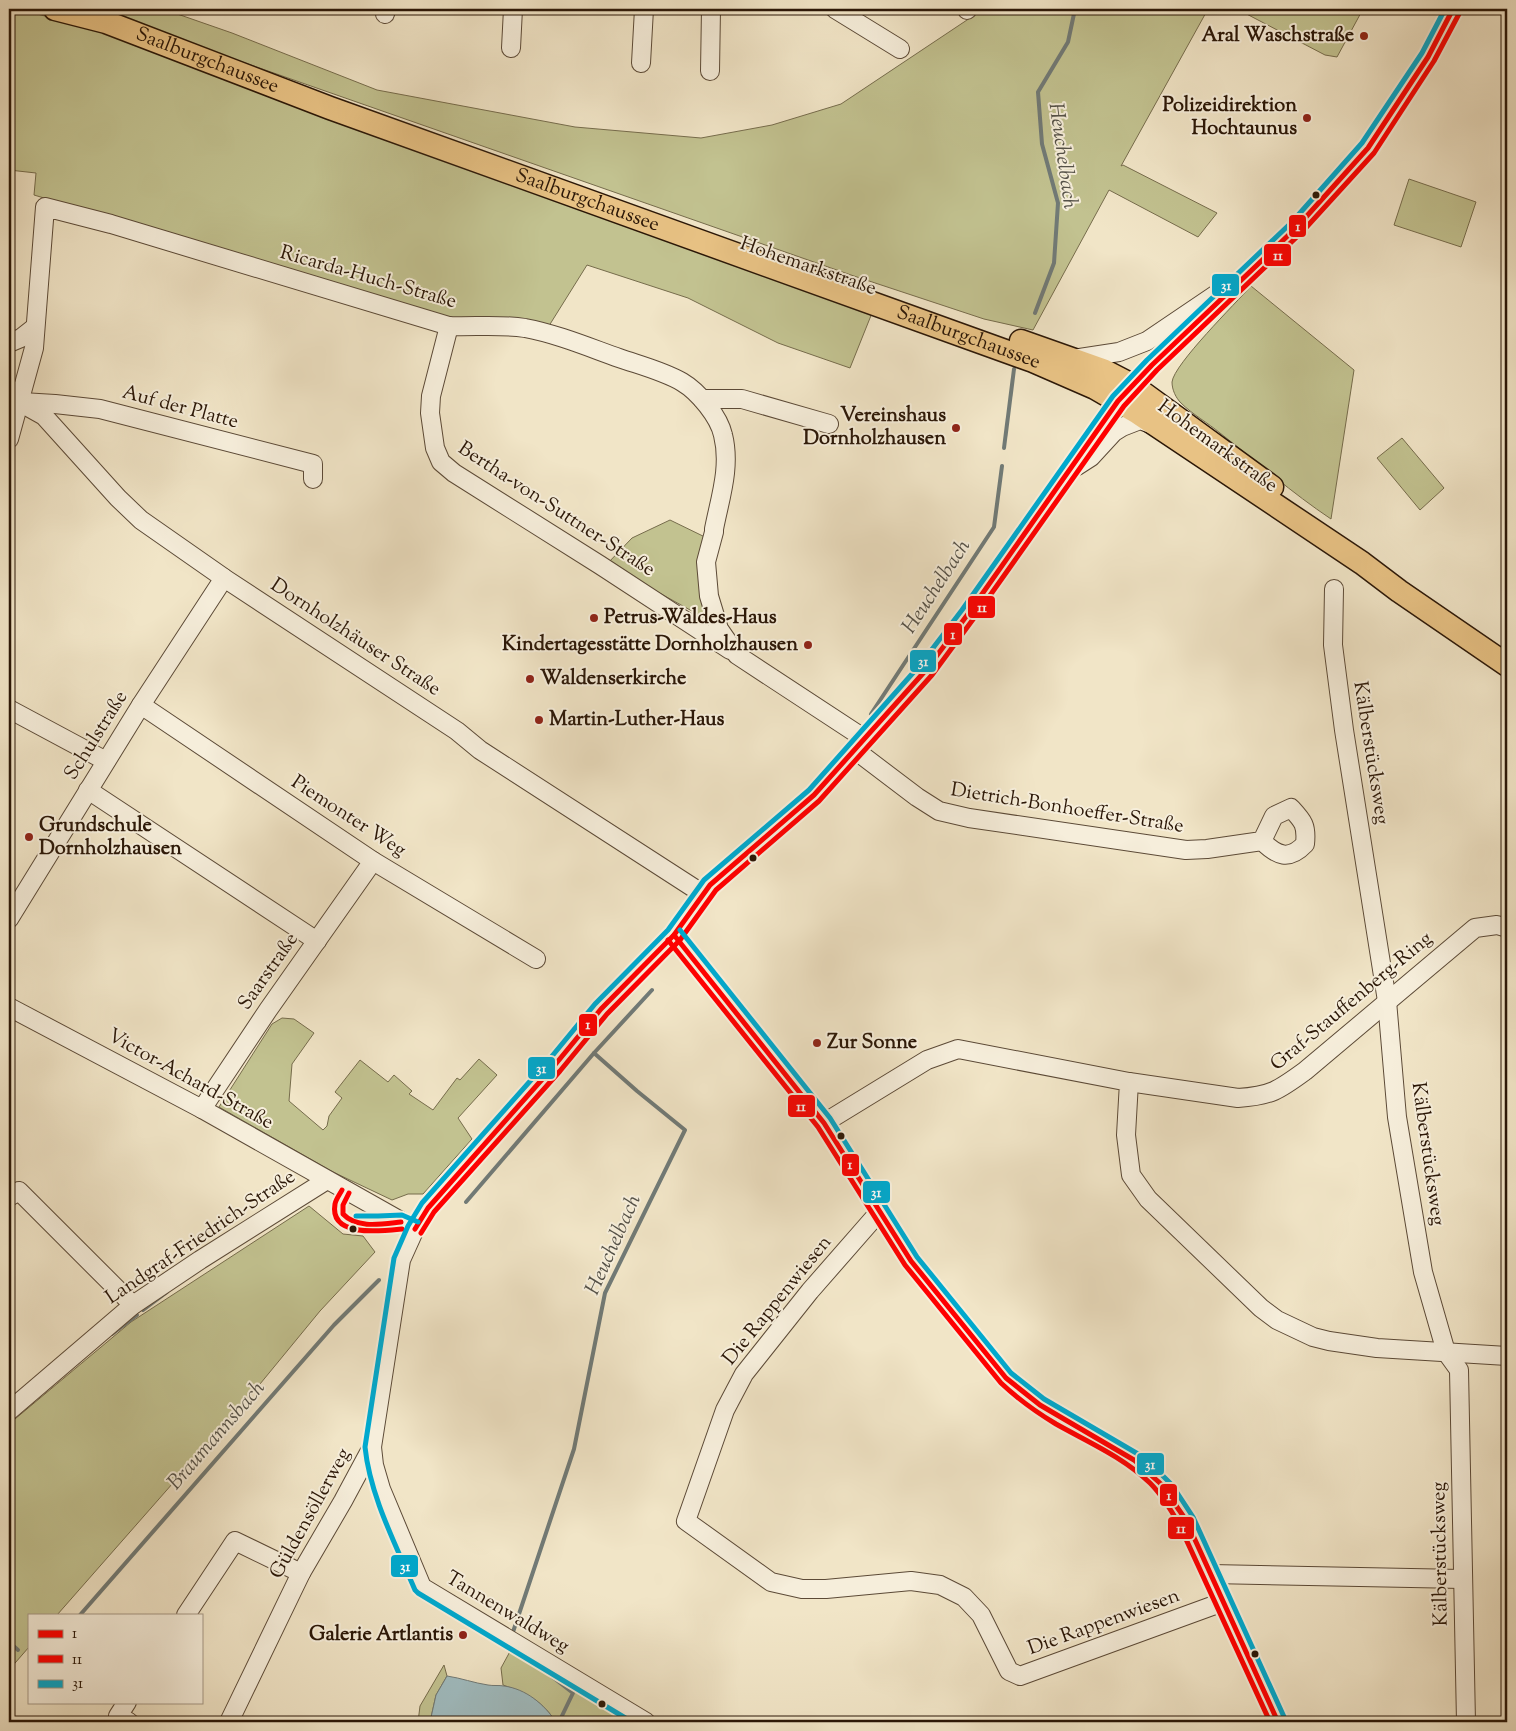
<svg xmlns="http://www.w3.org/2000/svg" width="1516" height="1731" font-family="'Sorts Mill Goudy',serif">
	<style>
		.green { fill: #c2c290; stroke: #766c4c }
		.water { fill: #a0bcc0; stroke: #717a76 }
		.lines { fill: none; stroke-linecap: round; stroke-linejoin: round }
		.stream { stroke: #717a76; stroke-width: 4 }
		.minor-casing { stroke: #5c4a37; stroke-width: 20 }
		.major-casing { stroke: #2b1707; stroke-width: 25 }
		.minor { stroke: #f6eedb; stroke-width: 18 }
		.major { stroke: #e8c284; stroke-width: 22 }
		.bus-1-casing { stroke: #f6eedb; stroke-width: 9 }
		.bus-2-casing { stroke: #f6eedb; stroke-width: 9 }
		.bus-3-casing { stroke: #f6eedb; stroke-width: 9 }
		.bus-1 { stroke: #f00; stroke-width: 5 }
		.bus-2 { stroke: #f00; stroke-width: 5 }
		.bus-3 { stroke: #00a9ce; stroke-width: 5 }
		.poi-dot { fill: #8f2418; stroke: #f6eedb; stroke-width: 2 }
		.bus-dot { fill: #2b1707; stroke: #f6eedb; stroke-width: 2 }
		.labels { text-anchor: middle; dominant-baseline: central; stroke-width: 4; stroke-linejoin: round; paint-order: stroke }
		.poi-label { font-size: 20px; font-weight: bold; fill: #2b1707; stroke: #f6eedb; text-anchor: end }
		.street-label { font-size: 20px; fill: #2b1707; stroke: #f6eedb }
		.water-label { font-size: 21px; font-style: italic; fill: #545148; stroke: #f6eedb }
		.line-badge { stroke: #f6eedb; stroke-width: 2 }
		.badge-label { font-size: 14px; text-anchor: middle; font-weight: bold; fill: #fff }
	</style>
	<rect width="100%" height="100%" fill="#f1e5c7"/>
	<filter id="stains"><feTurbulence type="fractalNoise" baseFrequency=".004" numOctaves="4"/><feColorMatrix values="0 0 0 0 .2 0 0 0 0 .09 0 0 0 0 .02 0 0 0 .5 -.17"/></filter>
	<radialGradient id="worn" r=".72"><stop offset=".6" stop-color="#630" stop-opacity="0"/><stop offset="1" stop-color="#630" stop-opacity=".3"/></radialGradient>
	<g class="green">
		<path d="M9,9H19L104,32L872,313L850,368L778,343L688,298L587,265L547,329L450,320L34,195L36,173L9,170Z"/>
		<path d="M85,9H163L232,33L377,90L575,127L701,138L772,125L841,104L970,18L976,9H1208L1121,166L1123,165L1217,213L1198,237L1109,190L1033,330L984,319L851,275L108,15Z"/>
		<path d="M1237,9H1363L1337,57L1325,55Z"/>
		<path d="M1409,179L1476,202L1461,247L1394,225Z"/>
		<path d="M1251,286L1354,370L1331,519C1292,493 1257,462 1220,433C1208,423 1192,414 1181,403C1176,398 1172,390 1172,382C1174,364 1236,303 1251,286Z"/>
		<path d="M1402,438L1444,488L1420,510L1377,458Z"/>
		<path d="M670,520L709,539L710,621L607,564L632,538Z"/>
		<path d="M282,1018L294,1019L314,1033L292,1064L289,1101L323,1130L327,1126L329,1116L342,1098L335,1092L360,1060L388,1082L394,1075L412,1091L409,1094L433,1110L457,1078L460,1080L479,1059L497,1075L458,1118L472,1139L423,1194H408L392,1200L333,1172L219,1107L272,1024Z"/>
		<path d="M309,1206L343,1234L363,1236L375,1252L320,1311L260,1384L57,1615H29V1647L9,1670V1424L131,1322Z"/>
		<path d="M513,1646L639,1722H556C541,1700 528,1694 503,1685L501,1668Z"/>
		<path d="M444,1665L447,1676L436,1695L430,1722H418L420,1706Z"/>
	</g>
	<path class="water" d="M447,1676C461,1678 474,1683 488,1685C493,1686 499,1685 504,1686C526,1689 544,1704 556,1722H430L436,1695Z"/>
	<g class="lines">
		<g class="stream">
			<path d="M1035,313L1054,263L1058,203L1042,144L1038,92L1068,42L1075,9"/>
			<path d="M1004,448L1014,369"/>
			<path d="M871,714L994,527L1002,466"/>
			<path d="M466,1202L594,1053"/>
			<path d="M143,1310L167,1292"/>
			<path d="M112,1334L137,1315"/>
			<path d="M80,1615L334,1325L379,1280"/>
			<path d="M513,1632L574,1449L605,1293L685,1130L637,1091L594,1053L652,990"/>
			<path d="M9,1642L18,1650"/>
			<path d="M541,1668L573,1693L559,1722"/>
		</g>
		<defs>
			<g id="minor">
				<path d="M835,9L900,49"/>
				<path d="M967,10L968,9"/>
				<path d="M385,14L386,9"/>
				<path d="M511,48L513,9"/>
				<path d="M641,63L644,9"/>
				<path d="M710,71L711,9"/>
				<path d="M449,326L431,396L430,413L435,448L441,462L454,473L600,565L730,650"/>
				<path d="M9,343L21,338L35,327"/>
				<path d="M1073,359L1119,352L1147,341L1215,295"/>
				<path d="M9,388L19,402L44,416L118,498L141,520L224,578L457,731L480,750L703,894"/>
				<path d="M702,399H742L829,424"/>
				<path d="M22,402L55,404L100,409L313,464V479"/>
				<path d="M9,439L34,348L45,207L111,224L449,326C474,327 500,324 525,328C557,334 588,347 619,358C639,365 663,371 682,382C699,392 719,417 723,435C731,467 720,498 714,529V532L706,562L709,596L719,629L737,655L865,739"/>
				<path d="M1077,466L1091,457L1114,432L1122,427L1140,420L1154,425"/>
				<path d="M1334,589L1333,645L1344,730L1387,1001L1397,1117L1423,1272L1446,1352L1459,1370L1466,1722"/>
				<path d="M141,705L373,861L536,959"/>
				<path d="M9,709L106,761"/>
				<path d="M855,750L917,797L939,811L969,818L1186,850L1207,849L1262,841C1277,856 1289,861 1305,844C1307,825 1303,821 1291,808L1274,816L1262,841"/>
				<path d="M88,790L317,941"/>
				<path d="M9,919L141,705L224,578"/>
				<path d="M674,935L824,1123L911,1261L1006,1378C1047,1420 1108,1435 1151,1474C1165,1486 1176,1504 1186,1520L1278,1722"/>
				<path d="M9,1007L202,1109L415,1229"/>
				<path d="M1129,1082L1238,1098C1271,1096 1279,1090 1305,1071L1475,928L1497,925L1507,928"/>
				<path d="M202,1109L268,1010L373,861"/>
				<path d="M824,1123L927,1060L958,1049L1129,1082L1126,1135L1131,1175L1148,1199L1261,1308L1277,1320L1313,1337L1329,1341L1377,1348L1507,1356"/>
				<path d="M9,1197L19,1191L133,1305"/>
				<path d="M880,1211L810,1291L744,1374L725,1410L686,1521L771,1582L802,1589H826L911,1581L940,1585L964,1597L981,1615L1009,1671L1020,1676L1223,1602"/>
				<path d="M9,1411L133,1305L200,1260L327,1180"/>
				<path d="M372,1447L374,1465L381,1489L422,1587L646,1722"/>
				<path d="M1211,1574L1462,1579"/>
				<path d="M186,1615L235,1541L301,1573"/>
				<path d="M127,1702L118,1716L129,1722"/>
				<path d="M229,1722L301,1573L343,1501L372,1447L401,1260L415,1229L428,1208L464,1166L554,1066L601,1009L674,935L710,885L780,826L814,795L926,670L968,614L1118,401L1152,365L1297,227L1368,148L1398,104L1428,57L1453,9"/>
			</g>
			<g id="major">
				<path id="s1" d="M55,9L106,22L330,108L1033,361L1095,388L1138,413L1362,563L1399,591L1507,665"/>
				<path d="M1021,341L1103,370L1132,385L1272,487"/>
			</g>
		</defs>
		<use href="#minor" class="minor-casing"/>
		<use href="#major" class="major-casing"/>
		<use href="#minor" class="minor"/>
		<use href="#major" class="major"/>
		<defs>
			<g id="bus-1">
				<path d="M674,935L824,1123L911,1261L1006,1378L1040,1405L1134,1460L1161,1484L1186,1520L1278,1722"/>
				<path d="M349,1193L343,1205V1214C357,1229 382,1224 401,1222"/>
				<path d="M415,1229L428,1208L554,1066L601,1009L674,935L710,885L814,795L926,670L968,614L1118,401L1152,365L1297,227L1368,148L1428,57L1453,9"/>
			</g>
			<g id="bus-2">
				<path d="M668,940L818,1127L905,1265L1001,1383C1018,1399 1036,1412 1056,1424C1088,1442 1123,1457 1150,1483C1162,1495 1171,1510 1179,1524L1270,1722"/>
				<path d="M342,1190C340,1194 336,1199 335,1204C329,1238 382,1231 402,1229"/>
				<path d="M421,1233L434,1212L560,1071L607,1014L680,940L716,890L819,801L932,675L974,618L1124,406L1157,370L1302,232L1374,153L1434,61L1460,12"/>
			</g>
			<g id="bus-3">
				<path d="M680,930L830,1118L917,1257L1011,1373L1044,1399L1138,1454L1156,1469L1172,1485L1193,1517L1285,1719"/>
				<path d="M356,1216H378L402,1215L418,1222"/>
				<path d="M632,1722L418,1593L415,1590C396,1545 370,1496 365,1447L394,1258L408,1226L422,1203L548,1061L595,1004L668,930L704,880L809,790L920,665L962,610L1113,396L1147,360L1292,222L1362,143L1422,53L1445,9"/>
			</g>
		</defs>
		<use href="#bus-1" class="bus-1-casing"/>
		<use href="#bus-2" class="bus-2-casing"/>
		<use href="#bus-3" class="bus-3-casing"/>
		<use href="#bus-1" class="bus-1"/>
		<use href="#bus-2" class="bus-2"/>
		<use href="#bus-3" class="bus-3"/>
	</g>
	<g class="poi-dot">
		<circle cx="1364" cy="36" r="5"/>
		<circle cx="1307" cy="118" r="5"/>
		<circle cx="956" cy="428" r="5"/>
		<circle cx="594" cy="618" r="5"/>
		<circle cx="808" cy="645" r="5"/>
		<circle cx="530" cy="679" r="5"/>
		<circle cx="539" cy="720" r="5"/>
		<circle cx="29" cy="837" r="5"/>
		<circle cx="817" cy="1043" r="5"/>
		<circle cx="463" cy="1635" r="5"/>
	</g>
	<g class="bus-dot">
		<circle cx="1316" cy="195" r="4.5"/>
		<circle cx="753" cy="858" r="4.5"/>
		<circle cx="841" cy="1136" r="4.5"/>
		<circle cx="353" cy="1229" r="4.5"/>
		<circle cx="1255" cy="1654" r="4.5"/>
		<circle cx="602" cy="1704" r="4.5"/>
	</g>
	<g class="labels">
		<g class="poi-label">
			<text x="1354" y="36">Aral Waschstraße</text>
			<text x="1297" y="106">Polizeidirektion<tspan x="1297" dy="23">Hochtaunus</tspan></text>
			<text x="946" y="416">Vereinshaus<tspan x="946" dy="23">Dornholzhausen</tspan></text>
			<text x="604" y="618" text-anchor="start">Petrus-Waldes-Haus</text>
			<text x="798" y="645">Kindertagesstätte Dornholzhausen</text>
			<text x="540" y="679" text-anchor="start">Waldenserkirche</text>
			<text x="549" y="720" text-anchor="start">Martin-Luther-Haus</text>
			<text x="39" y="826" text-anchor="start">Grundschule<tspan x="39" dy="23">Dornholzhausen</tspan></text>
			<text x="827" y="1043" text-anchor="start">Zur Sonne</text>
			<text x="453" y="1635">Galerie Artlantis</text>
		</g>
		<g class="street-label">
			<text stroke="none"><textPath href="#s1" startOffset="161">Saalburgchaussee</textPath></text>
			<text stroke="none"><textPath href="#s1" startOffset="566">Saalburgchaussee</textPath></text>
			<text transform="translate(808 267) rotate(19)">Hohemarkstraße</text>
			<text transform="translate(368 278) rotate(16)">Ricarda-Huch-Straße</text>
			<text stroke="none"><textPath href="#s1" startOffset="971">Saalburgchaussee</textPath></text>
			<text transform="translate(180 408) rotate(15)">Auf der Platte</text>
			<text transform="translate(1217 447) rotate(36)">Hohemarkstraße</text>
			<text transform="translate(556 510) rotate(33)">Bertha-von-Suttner-Straße</text>
			<text transform="translate(355 638) rotate(33)">Dornholzhäuser Straße</text>
			<text transform="translate(97 736) rotate(-58)">Schulstraße</text>
			<text transform="translate(1370 753) rotate(81)">Kälberstücksweg</text>
			<text transform="translate(1067 809) rotate(9)">Dietrich-Bonhoeffer-Straße</text>
			<text transform="translate(348 817) rotate(33)">Piemonter Weg</text>
			<text transform="translate(269 972) rotate(-55)">Saarstraße</text>
			<text transform="translate(1352 1002) rotate(-40)">Graf-Stauffenberg-Ring</text>
			<text transform="translate(190 1080) rotate(29)">Victor-Achard-Straße</text>
			<text transform="translate(1427 1154) rotate(82)">Kälberstücksweg</text>
			<text transform="translate(201 1238) rotate(-34)">Landgraf-Friedrich-Straße</text>
			<text transform="translate(778 1301) rotate(-51)">Die Rappenwiesen</text>
			<text transform="translate(311 1514) rotate(-61)">Güldensöllerweg</text>
			<text transform="translate(1441 1554) rotate(-91)">Kälberstücksweg</text>
			<text transform="translate(507 1613) rotate(31)">Tannenwaldweg</text>
			<text transform="translate(1104 1623) rotate(-20)">Die Rappenwiesen</text>
		</g>
		<g class="water-label">
			<text transform="translate(1062 156) rotate(82)">Heuchelbach</text>
			<text transform="translate(937 587) rotate(-57)">Heuchelbach</text>
			<text transform="translate(614 1245) rotate(-66)">Heuchelbach</text>
			<text transform="translate(217 1436) rotate(-49)">Braumannsbach</text>
		</g>
	</g>
	<g class="line-badge">
		<rect x="1288" y="214" width="19" height="24" rx="5" fill="#f00"/>
		<rect x="1263" y="243" width="29" height="24" rx="5" fill="#f00"/>
		<rect x="1211" y="273" width="29" height="24" rx="5" fill="#00a9ce"/>
		<rect x="967" y="595" width="29" height="24" rx="5" fill="#f00"/>
		<rect x="943" y="622" width="20" height="24" rx="5" fill="#f00"/>
		<rect x="909" y="649" width="28" height="24" rx="5" fill="#00a9ce"/>
		<rect x="578" y="1013" width="20" height="24" rx="5" fill="#f00"/>
		<rect x="527" y="1056" width="29" height="24" rx="5" fill="#00a9ce"/>
		<rect x="787" y="1094" width="29" height="24" rx="5" fill="#f00"/>
		<rect x="841" y="1153" width="19" height="24" rx="5" fill="#f00"/>
		<rect x="862" y="1180" width="29" height="24" rx="5" fill="#00a9ce"/>
		<rect x="1136" y="1452" width="29" height="24" rx="5" fill="#00a9ce"/>
		<rect x="1159" y="1483" width="19" height="24" rx="5" fill="#f00"/>
		<rect x="1167" y="1516" width="28" height="24" rx="5" fill="#f00"/>
		<rect x="390" y="1554" width="29" height="24" rx="5" fill="#00a9ce"/>
	</g>
	<g class="badge-label">
		<text x="1298" y="231">1</text>
		<text x="1278" y="260">11</text>
		<text x="1226" y="290">31</text>
		<text x="982" y="612">11</text>
		<text x="953" y="639">1</text>
		<text x="923" y="666">31</text>
		<text x="588" y="1029">1</text>
		<text x="541" y="1073">31</text>
		<text x="801" y="1111">11</text>
		<text x="850" y="1169">1</text>
		<text x="876" y="1197">31</text>
		<text x="1150" y="1469">31</text>
		<text x="1169" y="1500">1</text>
		<text x="1181" y="1533">11</text>
		<text x="405" y="1571">31</text>
	</g>
	<rect width="1516" height="1731" fill="none" stroke="#f1e5c7" stroke-width="30"/>
	<rect x="10" y="10" width="1496" height="1711" fill="none" stroke="#2b1707" stroke-width="2.5"/>
	<rect x="15" y="15" width="1486" height="1701" fill="none" stroke="#2b1707"/>
	<rect x="28" y="1614" width="175" height="90" fill="#f6eedb" stroke="#a59886"/>
	<rect x="38" y="1630" width="25" height="8" fill="#ff0000" stroke="#a59886"/>
	<text x="72" y="1638" font-size="15" fill="#2b1707">1</text>
	<rect x="38" y="1655" width="25" height="8" fill="#ff0000" stroke="#a59886"/>
	<text x="72" y="1664" font-size="15" fill="#2b1707">11</text>
	<rect x="38" y="1680" width="25" height="8" fill="#00a9ce" stroke="#a59886"/>
	<text x="72" y="1688" font-size="15" fill="#2b1707">31</text>
	<rect width="100%" height="100%" filter="url(#stains)"/>
	<rect width="100%" height="100%" fill="url(#worn)"/>
</svg>
